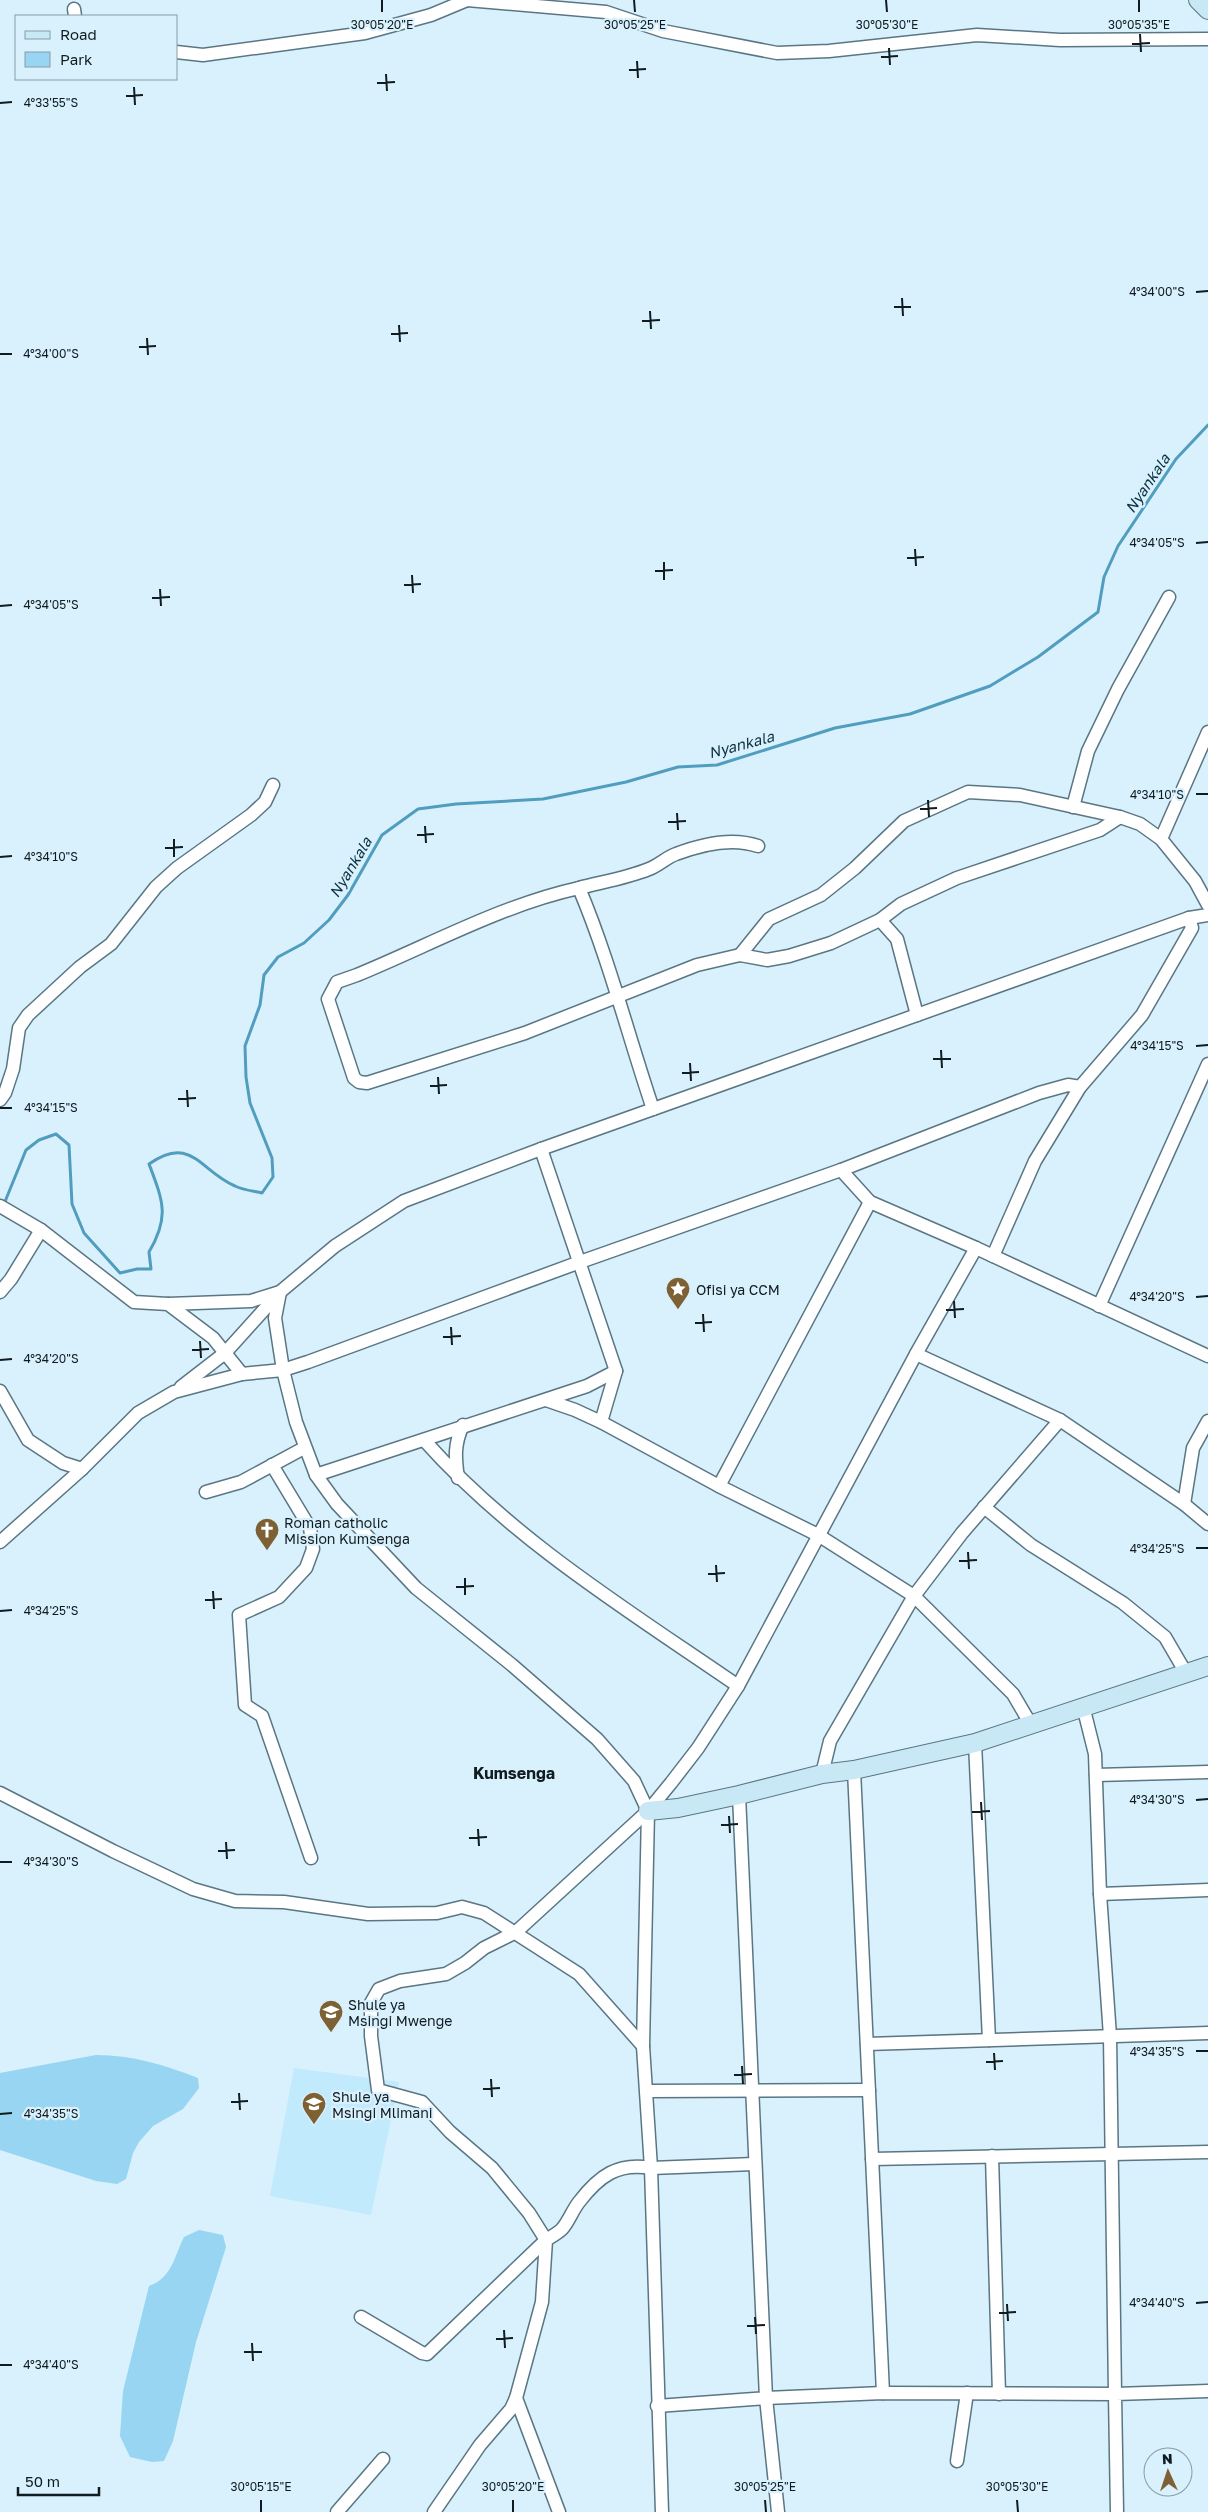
<svg xmlns="http://www.w3.org/2000/svg" width="1208" height="2512" font-family="'Golos Text',sans-serif">
	<style>
		.built { fill: #c2eafd }
		.green { fill: #97d5f2 }
		.lines { fill: none; stroke-linecap: round; stroke-linejoin: round }
		.stream { stroke: #519dbe; stroke-width: 3 }
		.street-casing { stroke: #5a7683; stroke-width: 15 }
		.secondary-casing { stroke: #5a7683; stroke-width: 20 }
		.street { stroke: #fff; stroke-width: 12 }
		.secondary { stroke: #c8e8f5; stroke-width: 18 }
		.ticks { fill: none; stroke: #111c21; stroke-width: 2 }
		.labels { text-anchor: middle; dominant-baseline: central; stroke-width: 4.5; stroke-linejoin: round; paint-order: stroke }
		.poi-label { font-size: 14px; fill: #111c21; stroke: #d8f1fd; text-anchor: start }
		.water-label { font-size: 15px; font-style: italic; fill: #0d3140; stroke: #d8f1fd }
		.quarter-label { font-size: 16px; font-weight: bold; fill: #111c21; stroke: #d8f1fd }
		.ticks-label { font-size: 12px; text-anchor: middle; fill: #111c21; stroke: #d8f1fd; stroke-width: 4.5; stroke-linejoin: round; paint-order: stroke }
	</style>
	<rect width="100%" height="100%" fill="#d8f1fd"/>
	<path class="built" d="M294,2068L399,2082L371,2215L270,2196Z"/>
	<g class="green">
		<path d="M96,2055C132,2055 165,2065 198,2078L199,2088L183,2109L153,2126L139,2142L133,2153L126,2179L117,2184L96,2181L0,2150V2073Z"/>
		<path d="M199,2230L223,2235L226,2247L196,2342L173,2441L164,2461L152,2462L130,2457L120,2436L123,2391L149,2286C172,2278 174,2257 184,2237Z"/>
	</g>
	<g class="lines">
		<path class="stream" d="M4,1204L26,1150L39,1140L56,1134L69,1145L72,1204L84,1233L120,1273L137,1269H151L149,1252C170,1217 163,1201 149,1164C191,1134 200,1171 235,1186C243,1190 253,1191 262,1193L273,1177L272,1158L250,1103L246,1077L245,1046L260,1005L264,975L278,957L304,943L329,920L348,895L382,835L418,809L456,804L543,799L626,782L678,767L717,765L835,728L910,714L990,686L1038,657L1098,612L1104,577L1118,546L1176,459L1208,425"/>
		<defs>
			<g id="street">
				<path d="M467,0L606,12L663,31L777,53L829,51L977,35L1060,40L1208,39"/>
				<path d="M74,9L75,16"/>
				<path d="M176,52L203,55L365,33L431,15L467,0"/>
				<path d="M1073,807L1088,751L1118,689L1169,597"/>
				<path d="M1161,839L1208,732"/>
				<path d="M579,888C602,882 627,878 649,869C659,865 667,857 676,854C702,844 732,837 758,846"/>
				<path d="M880,920L897,939L917,1015"/>
				<path d="M740,955L769,919L821,895L855,868L904,821L968,792L1020,795L1120,817L1140,824L1161,839L1195,881L1208,905"/>
				<path d="M0,1100L5,1093L13,1069L19,1028L28,1015L80,967L111,944L156,887L177,868L251,815L265,802L273,785"/>
				<path d="M653,1109C628,1035 609,959 579,888C502,905 430,945 357,975L337,982L328,999L354,1078L359,1082L367,1083L525,1033L697,965L740,955L767,960L789,956L831,943L880,920L901,904L957,878L1100,830L1120,817"/>
				<path d="M541,1149L616,1371L601,1422"/>
				<path d="M841,1170L870,1202L976,1248L1208,1356"/>
				<path d="M0,1206L41,1230L134,1302L168,1304L213,1338L242,1374"/>
				<path d="M993,1256L1035,1161L1080,1087L1142,1015L1192,928L1189,918"/>
				<path d="M0,1292L11,1279L41,1230"/>
				<path d="M280,1292L275,1318L283,1370L296,1422L316,1475L337,1504L416,1588L512,1665L597,1739L634,1781L648,1811L643,2046L651,2168L662,2512"/>
				<path d="M168,1304L251,1301L280,1292L335,1246L404,1201L541,1149L1189,918L1208,915"/>
				<path d="M1099,1306L1208,1064"/>
				<path d="M916,1354L1060,1420L1184,1504L1208,1524"/>
				<path d="M181,1387L225,1353L280,1292"/>
				<path d="M0,1391L28,1440L63,1463L82,1469"/>
				<path d="M546,1400L575,1410L601,1422L719,1486L818,1535L914,1596L1013,1694L1030,1723"/>
				<path d="M424,1440C513,1540 629,1611 738,1686"/>
				<path d="M272,1465L310,1528L313,1549L306,1568L279,1597L239,1615L245,1705L262,1716L311,1858"/>
				<path d="M316,1475L587,1386L616,1371"/>
				<path d="M458,1478C455,1458 454,1444 463,1425"/>
				<path d="M719,1486L870,1202"/>
				<path d="M206,1492L241,1482L304,1448"/>
				<path d="M1184,1504L1193,1448L1208,1421"/>
				<path d="M984,1507L1031,1545L1123,1603L1165,1637L1186,1673"/>
				<path d="M0,1542L82,1469L138,1413L174,1392L242,1374L283,1370L308,1362L580,1262L841,1170L1039,1093L1068,1085L1080,1087"/>
				<path d="M975,1743L989,2040"/>
				<path d="M854,1770L883,2393"/>
				<path d="M822,1774L830,1741L914,1596L962,1533L1060,1420"/>
				<path d="M1096,1775L1208,1772"/>
				<path d="M0,1793L113,1851L193,1889L235,1901L284,1902L368,1914L437,1913L462,1907L484,1913L579,1974L643,2046"/>
				<path d="M1100,1894L1208,1890"/>
				<path d="M867,2044L1208,2033"/>
				<path d="M647,2091L869,2090"/>
				<path d="M992,2156L999,2394"/>
				<path d="M872,2159L1208,2152"/>
				<path d="M361,2317L422,2353L427,2354L546,2240L529,2213L492,2168L450,2132L422,2102L378,2090L371,2036V2003L379,1989L400,1981L446,1974L465,1963L484,1948L516,1932L648,1811L671,1783L698,1748L738,1686L916,1354L976,1248"/>
				<path d="M516,2398L559,2512"/>
				<path d="M657,2406L766,2398L739,1795"/>
				<path d="M957,2461L967,2393"/>
				<path d="M337,2512L383,2459"/>
				<path d="M434,2512L480,2445L511,2409L516,2398L542,2302L546,2240C551,2237 558,2233 562,2229C569,2221 572,2211 579,2202C599,2176 618,2162 651,2168L754,2164"/>
				<path d="M778,2512L766,2398L883,2393L1115,2394L1110,2036L1100,1894L1095,1754L1083,1706"/>
				<path d="M1117,2512L1115,2394L1208,2391"/>
			</g>
			<g id="secondary">
				<path d="M1198,0L1208,10"/>
				<path d="M648,1811L678,1808L739,1795L822,1774L854,1770L975,1743L1208,1666"/>
			</g>
		</defs>
		<use href="#street" class="street-casing"/>
		<use href="#secondary" class="secondary-casing"/>
		<use href="#street" class="street"/>
		<use href="#secondary" class="secondary"/>
	</g>
	<path class="ticks" d="M382,0V12M634,0L635,12M886,0L887,12M1139,0V12M1140,34L1141,52M1132,44L1150,43M889,48L890,65M881,57L898,56M637,61L638,78M629,70L646,69M386,74L387,91M377,83L395,82M134,87L135,105M126,96L143,95M0,103L12,102M1196,292L1208,291M902,298L903,316M894,307H911M650,311L651,329M642,321L660,320M399,325L400,342M391,334L408,333M147,338L148,355M139,347L156,346M0,354H12M1196,543L1208,542M915,549L916,566M907,558L924,557M664,562V580M655,571L673,570M412,575L413,593M404,585L421,584M160,589L161,606M152,598L170,597M0,606L12,605M1196,794H1208M928,800L929,817M920,809L937,808M677,813L678,830M668,822L686,821M425,826L426,843M417,835L434,834M174,839V857M165,848L183,847M0,857L12,856M1196,1046L1208,1045M941,1050L942,1068M933,1059H951M690,1063L691,1081M682,1073L699,1072M438,1077L439,1094M430,1086L447,1085M187,1090L188,1107M178,1099L196,1098M0,1108H12M1196,1297L1208,1296M954,1301L955,1318M946,1310L964,1309M703,1314L704,1332M695,1323L712,1322M451,1327L452,1345M443,1337L461,1336M200,1341L201,1358M192,1350L209,1349M0,1360L12,1359M1196,1548H1208M968,1552L969,1569M959,1561L977,1560M716,1565L717,1582M708,1574L725,1573M465,1578V1595M456,1587L474,1586M213,1591L214,1609M205,1600L222,1599M0,1611L12,1610M1196,1800L1208,1799M981,1802L982,1820M972,1812L990,1811M729,1816L730,1833M721,1825L738,1824M478,1829L479,1846M469,1838L487,1837M226,1842L227,1859M218,1851L235,1850M0,1862H12M1196,2051H1208M994,2053L995,2070M986,2062L1003,2061M742,2066L743,2084M734,2075L752,2074M491,2079L492,2097M483,2089L500,2088M239,2093L240,2110M231,2102L248,2101M0,2114L12,2113M1196,2303L1208,2302M1007,2304L1008,2321M999,2313L1016,2312M755,2317L756,2334M747,2326L765,2325M504,2330L505,2348M496,2339L513,2338M252,2343L253,2361M244,2352H262M0,2365H12M261,2500V2512M513,2500V2512M765,2500L766,2512M1017,2500L1018,2512"/>
	<defs>
		<symbol id="sight-pin" viewBox="-11 -11 22 30"><path d="M0 17L-7.5 6A9.5 9.5 0 1 1 7.5 6Z" fill="#7d6134" stroke="#d8f1fd"/><path d="M0-6L1.8-2.2L6-1.7L2.9 1.2L3.7 5.4L0 3.3L-3.7 5.4L-2.9 1.2L-6-1.7L-1.8-2.2Z" fill="#fff"/></symbol>
		<symbol id="church-pin" viewBox="-11 -11 22 30"><path d="M0 17L-7.5 6A9.5 9.5 0 1 1 7.5 6Z" fill="#7d6134" stroke="#d8f1fd"/><path d="M-1.2-6h2.4v3.5h3.3v2.4h-3.3V6h-2.4V-.1h-3.3v-2.4h3.3Z" fill="#fff"/></symbol>
		<symbol id="school-pin" viewBox="-11 -11 22 30"><path d="M0 17L-7.5 6A9.5 9.5 0 1 1 7.5 6Z" fill="#7d6134" stroke="#d8f1fd"/><path d="M0-5L7-2L0 1L-7-2ZM-4 1L0 2.5L4 1V4Q0 6-4 4Z" fill="#fff"/></symbol>
	</defs>
	<g fill-rule="evenodd">
		<use href="#sight-pin" x="664" y="1275" width="28" height="38"/>
		<use href="#church-pin" x="253" y="1516" width="28" height="38"/>
		<use href="#school-pin" x="317" y="1998" width="28" height="38"/>
		<use href="#school-pin" x="300" y="2090" width="28" height="38"/>
	</g>
	<g class="labels">
		<g class="poi-label">
			<text x="696" y="1289">Ofisi ya CCM</text>
			<text x="284" y="1522">Roman catholic<tspan x="284" dy="16">Mission Kumsenga</tspan></text>
			<text x="348" y="2004">Shule ya<tspan x="348" dy="16">Msingi Mwenge</tspan></text>
			<text x="332" y="2096">Shule ya<tspan x="332" dy="16">Msingi Mlimani</tspan></text>
		</g>
		<g class="water-label">
			<text transform="translate(1147 483) rotate(-56)">Nyankala</text>
			<text transform="translate(741 744) rotate(-15)">Nyankala</text>
			<text transform="translate(350 867) rotate(-59)">Nyankala</text>
		</g>
		<g class="quarter-label">
			<text x="514" y="1773">Kumsenga</text>
		</g>
	</g>
	<g class="ticks-label">
		<text x="382" y="29">30°05'20"E</text>
		<text x="635" y="29">30°05'25"E</text>
		<text x="887" y="29">30°05'30"E</text>
		<text x="1139" y="29">30°05'35"E</text>
		<text x="51" y="107">4°33'55"S</text>
		<text x="1157" y="296">4°34'00"S</text>
		<text x="51" y="358">4°34'00"S</text>
		<text x="1157" y="547">4°34'05"S</text>
		<text x="51" y="609">4°34'05"S</text>
		<text x="1157" y="799">4°34'10"S</text>
		<text x="51" y="861">4°34'10"S</text>
		<text x="1157" y="1050">4°34'15"S</text>
		<text x="51" y="1112">4°34'15"S</text>
		<text x="1157" y="1301">4°34'20"S</text>
		<text x="51" y="1363">4°34'20"S</text>
		<text x="1157" y="1553">4°34'25"S</text>
		<text x="51" y="1615">4°34'25"S</text>
		<text x="1157" y="1804">4°34'30"S</text>
		<text x="51" y="1866">4°34'30"S</text>
		<text x="1157" y="2056">4°34'35"S</text>
		<text x="51" y="2118">4°34'35"S</text>
		<text x="1157" y="2307">4°34'40"S</text>
		<text x="51" y="2369">4°34'40"S</text>
		<text x="261" y="2491">30°05'15"E</text>
		<text x="513" y="2491">30°05'20"E</text>
		<text x="765" y="2491">30°05'25"E</text>
		<text x="1017" y="2491">30°05'30"E</text>
	</g>
	<rect x="15" y="15" width="162" height="65" fill="#d8f1fd" stroke="#889ca5"/>
	<rect x="25" y="31" width="25" height="8" fill="#c8e8f5" stroke="#889ca5"/>
	<text x="60" y="40" font-size="15" fill="#111c21">Road</text>
	<rect x="25" y="52" width="25" height="15" fill="#97d5f2" stroke="#889ca5"/>
	<text x="60" y="65" font-size="15" fill="#111c21">Park</text>
	<g transform="translate(1168 2472) rotate(357)"><circle r="24" fill="#d8f1fd" stroke="#889ca5"/>
	<path d="M0-4L9 19L0 12L-9 19Z" fill="#7d6134"/>
	<text y="-8" font-size="14" font-weight="bold" text-anchor="middle" fill="#111c21">N</text>
	</g>
	<path d="M18 2487v8h81v-8" fill="none" stroke="#111c21" stroke-width="2.5"/>
	<text x="25" y="2487" font-size="15" fill="#111c21" stroke="#d8f1fd" stroke-width="4" paint-order="stroke">50 m</text>
</svg>
